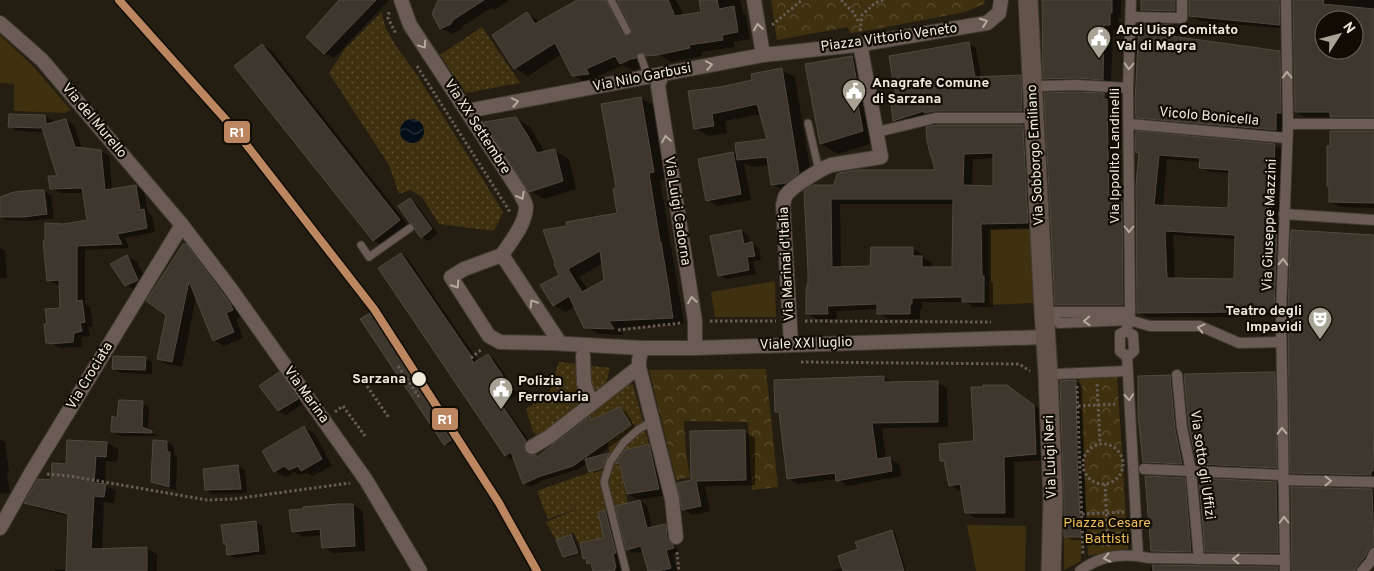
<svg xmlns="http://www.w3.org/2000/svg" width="1374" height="571" font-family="Overpass,sans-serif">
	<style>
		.grass { fill: #3f300f }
		.park { fill: url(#park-crowns) }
		.garden { fill: url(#garden-dots) }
		.water { fill: url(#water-waves) }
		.shadow { fill: #0007; fill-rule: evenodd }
		.building { fill: #3d372e; stroke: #4f493f; fill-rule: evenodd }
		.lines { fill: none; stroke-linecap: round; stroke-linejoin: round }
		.service-casing { stroke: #3f3a30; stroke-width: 9 }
		.pedestrian-casing { stroke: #3f3a30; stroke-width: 12 }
		.minor-casing { stroke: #3f3a30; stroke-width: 16 }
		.secondary-casing { stroke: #3f3a30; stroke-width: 21 }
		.path { stroke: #675c55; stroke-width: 3; stroke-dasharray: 2.5 2.5; stroke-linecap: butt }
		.service { stroke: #6b5b55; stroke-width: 7 }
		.pedestrian { stroke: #6b5b55; stroke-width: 10 }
		.minor { stroke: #6b5b55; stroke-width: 14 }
		.secondary { stroke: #64534b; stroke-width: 19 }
		.rail-1-casing { stroke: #100c04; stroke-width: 11 }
		.rail-1 { stroke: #bb8660; stroke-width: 8 }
		.oneway { stroke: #b5aa9f }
		.stop-dot { fill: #f1eadc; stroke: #100c04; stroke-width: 2 }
		.labels { text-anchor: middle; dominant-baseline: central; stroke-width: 4.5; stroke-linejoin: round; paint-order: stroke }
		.poi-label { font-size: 14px; font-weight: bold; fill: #f1eadc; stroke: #100c04; text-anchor: start }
		.street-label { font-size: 14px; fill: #f1eadc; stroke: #100c04 }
		.stop-label { font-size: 14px; font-weight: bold; fill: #f1eadc; stroke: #100c04; text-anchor: end }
		.park-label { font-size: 14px; fill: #f0c058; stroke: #100c04 }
		.line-badge { stroke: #100c04; stroke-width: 2 }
		.badge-label { font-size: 14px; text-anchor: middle; font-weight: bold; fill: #fff }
	</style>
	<defs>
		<pattern id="park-crowns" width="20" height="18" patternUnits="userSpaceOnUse" patternTransform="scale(1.25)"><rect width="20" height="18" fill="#3f300f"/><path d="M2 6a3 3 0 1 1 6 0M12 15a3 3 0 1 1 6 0" fill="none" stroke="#5b4e31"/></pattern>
		<pattern id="garden-dots" width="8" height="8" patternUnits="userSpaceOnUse" patternTransform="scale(1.25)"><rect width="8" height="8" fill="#3f300f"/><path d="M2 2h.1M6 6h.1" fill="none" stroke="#5b4e31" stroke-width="1.8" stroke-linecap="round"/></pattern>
		<pattern id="water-waves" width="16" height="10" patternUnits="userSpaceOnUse" patternTransform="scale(1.25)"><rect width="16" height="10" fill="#030e18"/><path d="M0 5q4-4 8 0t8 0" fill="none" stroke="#283139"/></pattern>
	</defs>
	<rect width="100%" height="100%" fill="#241e12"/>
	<g class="grass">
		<path d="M0,35L31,64L71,110L65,113L14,111V84L0,83Z"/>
		<path d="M1032,229L1034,303L989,305V230Z"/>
		<path d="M775,281L776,317H715L711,292Z"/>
		<path d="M967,525L1026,526L1025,571H976Z"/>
		<path d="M1064,537H1081V561L1064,570Z"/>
	</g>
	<g class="park">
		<path d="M771,0H985L984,4L965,12L860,32L850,33L848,27L777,40Z"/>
		<path d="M766,369L778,487L752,490L748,422L684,421L686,452L690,477L676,480L649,370Z"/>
		<path d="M1117,374L1128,549L1112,551L1088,556L1079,375Z"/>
	</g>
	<g class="garden">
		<path d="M382,12C383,33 405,57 417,75C446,121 475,166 503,212L494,231L439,224L422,197L410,190L399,194L389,165L329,73L345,49Z"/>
		<path d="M482,27L520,83L466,93L440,55Z"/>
		<path d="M559,362L610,368L606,383L539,438L533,432L526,409L549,392Z"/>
		<path d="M633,384L649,444L633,448L635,456L618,460L628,503L598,512L604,538L579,543L573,532L556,540L546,522L580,508L548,519L537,491L599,469L598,456L610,453L607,442L630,425L620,407L591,420L589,415L623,386Z"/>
	</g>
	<circle class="water" cx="412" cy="131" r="12"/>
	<g class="shadow">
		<path d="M339,0H389L334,58L325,53L307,37L340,1Z"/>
		<path d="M437,0H509L495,10L491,8L463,26L462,29L452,34L441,28Z"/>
		<path d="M579,0H612L648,64L634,71L623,65L598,76L601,81L586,83L573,75L562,54L528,76L515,68L527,14L541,22Z"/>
		<path d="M632,0H676L684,16L702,13L700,0H740L743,13L746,15L750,39L734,42L735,47L701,52L702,56L671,62L658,54Z"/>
		<path d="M1043,0H1121V18H1118V30H1113L1111,84H1054L1045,78Z"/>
		<path d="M1142,0H1187L1185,2L1184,16L1151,15L1142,10Z"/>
		<path d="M1190,0H1292L1289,2V29L1200,21L1190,15Z"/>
		<path d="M1294,0H1374V122H1341L1332,117H1305L1296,112ZM1324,20H1354V50H1324Z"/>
		<path d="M1172,26L1179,30L1178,38L1280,52L1287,56L1288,116H1283L1282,133L1144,121L1137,117Z"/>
		<path d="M969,44L976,48L981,78L1020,76L1027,80L1029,114L901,124L894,120L898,105Z"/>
		<path d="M262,45L271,50L408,225L382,245L373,240Z"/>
		<path d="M852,57L869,67L880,141L838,154L821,144Z"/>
		<path d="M782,70L795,77L812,181L786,192L772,184L769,165L752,167L744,163L751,200L718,206L707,200L733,153L738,156L768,140L761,114L725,121L727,133L709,136L695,128L720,88L753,81Z"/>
		<path d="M1103,95L1112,99V103L1115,105L1117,204H1122L1130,209L1131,309H1064L1056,304Z"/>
		<path d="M640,98L653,105L665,179L660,180L684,324L620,328L624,335L598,334L585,327L575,306L566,312L553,305L560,275L568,227L618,214ZM603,263L605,280L588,290L579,277Z"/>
		<path d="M45,116L54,121V123L66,120L74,125L82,149L101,151L109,156L112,190L136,186L144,191L148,213L152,216L155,232L125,238L129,248L85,250V304L90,307L93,326L88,327L90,336L82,337L81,347L60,348L47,342L48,325L61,309L60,285H57L48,280L88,221L84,193H60L51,188L59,177L45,132L18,131L10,126Z"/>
		<path d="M515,118L530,127L545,152L555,151L569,159L576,189L544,199L530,191Z"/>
		<path d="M1023,126L1033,132L1038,228L991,229V282L993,283V307H973L966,302H922V309H920V319H888L879,313V309L837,311V319H817L807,314L810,284L805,192L835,186L937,171L928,141ZM994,158V187H972L973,159ZM840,204H954L953,268H932V263L922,257V254L912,248L872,268H841Z"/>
		<path d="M1374,132V208L1340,207L1330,202Z"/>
		<path d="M1275,145L1283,150L1282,315L1247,317H1147L1138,312L1140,153ZM1167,159L1201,162L1200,167L1209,172L1230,173V210L1163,206ZM1173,235L1236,239L1235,280L1175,279Z"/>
		<path d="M44,191L51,195L54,218L32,221L6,220L0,217V198Z"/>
		<path d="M410,200L417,204L438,234L428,241L421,237Z"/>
		<path d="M741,231L748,235L750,244H752L759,248L761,260L753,261L756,274L726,279L719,275Z"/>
		<path d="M1374,237V480L1302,478L1292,473Z"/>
		<path d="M185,246L196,252L242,316L236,319L243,338L224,346L214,340L196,296L182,367L168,364L158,359Z"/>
		<path d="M0,248L5,251L7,278H0Z"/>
		<path d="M401,254L407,257L476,358L477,362L488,356L494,359L518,394L504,405L532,445L529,452L532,457L536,456L538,457L590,418L594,420L620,408L626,412L636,428L594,458L609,455L612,456L606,469L593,473L590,471L587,463L579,469L544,480L530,487L524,483L514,457L511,459L505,455ZM606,456H609L603,466Z"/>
		<path d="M127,256L137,262L148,286L137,291L126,285L112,264Z"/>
		<path d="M372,313L375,315L458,439L448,445L445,444Z"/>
		<path d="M145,358L152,362V374L120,373L113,369Z"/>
		<path d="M1275,373L1285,379L1286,473L1208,469L1198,464Z"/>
		<path d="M279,374L286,378L304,403L286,415L278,411Z"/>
		<path d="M1170,376L1179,382L1191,468L1153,467L1144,462Z"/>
		<path d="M884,377L894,383H937L947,388L948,427L882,428L886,459H890L899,464L902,476L847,486L837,479L798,484L788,478L780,414L776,411Z"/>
		<path d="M1075,381L1082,385L1087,540H1072L1065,536Z"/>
		<path d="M1017,392L1043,412L1045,460L1014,462V518H976L966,512L962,490L960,491L950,485L946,463L941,460L976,442Z"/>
		<path d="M142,403L149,407L148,431L158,436H120L113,432L119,420Z"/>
		<path d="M304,427L315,434L332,466L312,476L307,473L300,475L294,472L286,477L275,471Z"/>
		<path d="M745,432L755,438V485L705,486L710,511L693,515L683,509L692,481Z"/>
		<path d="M0,439L5,442L9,472L7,473L10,493L0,494Z"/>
		<path d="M167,442L174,446V455L177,457L176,490L160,486L153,481Z"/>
		<path d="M107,443L118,449L117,462L106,461L105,485L116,491L114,503L104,502L102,550L146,548L157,554V571H55L56,569L67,570L69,516L36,508L26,502L53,481L67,465Z"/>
		<path d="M648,446L659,452L669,495L638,500L628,494L621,467L617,464L626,451Z"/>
		<path d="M237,466L245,470L247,493L213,494L206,490Z"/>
		<path d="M1184,479L1191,483L1198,555L1159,554L1152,550Z"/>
		<path d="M1200,480L1276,483L1284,488L1286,557L1215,556L1206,551Z"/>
		<path d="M1292,488L1374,490V564L1368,571H1293Z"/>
		<path d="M639,501L647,505L652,528L666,525L673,529L674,543L676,548L680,552L673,554L677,571H649L644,551L634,553L627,549Z"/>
		<path d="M353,505L363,511L365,551L333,553L323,547L322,535L303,537L293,531Z"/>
		<path d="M605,511L612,515L623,571H594L593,566L588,563V560L584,558L605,539Z"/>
		<path d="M255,522L262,526L266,554L235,558L228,554Z"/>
		<path d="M892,532L895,533L906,571H832L843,568L860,550Z"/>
		<path d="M571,536L574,537L580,554L567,558L564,556Z"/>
		<path d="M1150,566L1278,568L1283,571H1150Z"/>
	</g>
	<g class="building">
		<path d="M339,0H376L324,54L306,37Z"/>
		<path d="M438,0H484L453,20L451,24L440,29L432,14Z"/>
		<path d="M577,0H606L622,33L627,36L631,34L632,29L617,0H668L675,16L701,12L699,0H717L719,9L734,6L738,32L722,35L723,40L689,45L690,48L657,55L646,56L644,53L640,52L637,54L636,58L633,59V58L620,64L615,56L586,69L589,74L572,76L555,43L514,69L492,35L527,12L535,24Z"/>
		<path d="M1042,0H1112V13H1110V25H1104L1103,80L1076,78L1043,79Z"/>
		<path d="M1141,0H1175V11L1141,10Z"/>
		<path d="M1189,0H1279L1280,25L1189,16Z"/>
		<path d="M1293,0H1324L1323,4L1374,9V117H1330V112H1295ZM1324,20H1354V50H1324Z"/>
		<path d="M1139,24L1172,25L1171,36L1280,51L1281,113H1276V130L1136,118L1135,101Z"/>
		<path d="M969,42L975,77L1021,75L1022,111H935L924,113V111L893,121L891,105L897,104L889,56Z"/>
		<path d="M262,44L400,220L373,241L234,66Z"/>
		<path d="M852,56L858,88L855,89L863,131L820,144L805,64Z"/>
		<path d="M782,68L799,173L786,183L771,185L767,157L737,160L735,143L767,139L757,104L712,114L714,126L694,129L688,91L720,87L752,80L751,74Z"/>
		<path d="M1076,92L1104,93V99H1107L1109,203H1122L1123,305H1055L1044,93Z"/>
		<path d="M641,97L654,172L649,173L660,242H661L668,284L673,318L609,321L614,329L584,328L569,296L553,306L540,285L559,275L554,264L555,263L543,230L567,226L566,222L617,213L613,189L616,187L601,104ZM600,251L604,280L582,292L568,269Z"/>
		<path d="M9,114L45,115L46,124L66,119L75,147L101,150L105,190L136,185L140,210L144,209L147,228L117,234L122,244L77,246V301L82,300L85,322L80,323L82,331L74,333L73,342L50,344L49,343H46L44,324H47L45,309L60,308L59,280L47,281L43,241L45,240V223L64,224L87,220L82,188L50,189L48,176H57L42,128L8,127Z"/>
		<path d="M516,117L528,136L537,153L555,149L563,181L529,192L484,122Z"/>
		<path d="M936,125H1023L1028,223L981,224L982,276H984V302H962V297L912,298V304H910V314H877V304L827,306L828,314H806V290L808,283V271L804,191L813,185H834L837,174L839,173L857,170H935L927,142L926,127ZM993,153V186L963,185L964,154ZM831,199H953L952,267H922V256H913V247H871L870,266L832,267Z"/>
		<path d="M1136,131L1275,144L1271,215L1272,228L1277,229L1274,311L1238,312L1137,313L1136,185L1139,153L1135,152ZM1159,155L1200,158L1199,168L1229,170L1228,208L1154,205ZM1165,231L1235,235L1234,279L1167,278Z"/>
		<path d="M1330,131H1374V203L1329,202V187L1327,186V146H1330Z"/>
		<path d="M733,152L741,194L706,201L698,159Z"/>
		<path d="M36,190H44L47,214L24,217H0V197L14,192Z"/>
		<path d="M410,198L432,229L421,238L415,230V225L410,223L398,206Z"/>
		<path d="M741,230L744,244L752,242L755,256L747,257L749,270L718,276L710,236Z"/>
		<path d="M1291,230L1374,235V422L1373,471H1371V475L1290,473L1288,310Z"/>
		<path d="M183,244H186L230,303L233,310L226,313L234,332L213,341L189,281L172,362L157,359L166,315L146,301Z"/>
		<path d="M401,253L470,354L473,363L488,354L513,391L499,401L526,441L523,448L527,454L532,456L536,455L537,457L590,416L591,420L620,407L631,425L573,466L538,477L523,484L511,452L505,456L378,268Z"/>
		<path d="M127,255L138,280L125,286L110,264Z"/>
		<path d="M372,312L456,437L444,445L360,319Z"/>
		<path d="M113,356L146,357L145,370L112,369Z"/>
		<path d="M279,372L298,399L278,411L259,386Z"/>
		<path d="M1271,372H1275L1277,468L1197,464L1189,427L1184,374Z"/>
		<path d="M1170,375L1175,429L1182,464L1143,462L1138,416V376Z"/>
		<path d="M884,376V382L938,381V422L872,423L877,459L890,457L892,471L836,481L835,473L787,479L779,412H775L774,380Z"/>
		<path d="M1076,380L1077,454L1081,537H1064V499L1060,381Z"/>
		<path d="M983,385H1007L1034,405L1036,454L1004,457L1005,513H965L960,484L949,486L944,461H940L939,444L974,441L971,387H983Z"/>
		<path d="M119,400L143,401L142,427L152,431V433L111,432L112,416L117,418Z"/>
		<path d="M304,426L322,459L301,471L298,466L289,470L284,466L274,472L262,451Z"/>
		<path d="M745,430L746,480L696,481L701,506L682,510L677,483L691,480L690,431Z"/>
		<path d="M67,440L107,442L106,457L96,456L94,483L106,484L104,497L94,496L91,549L147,547V571H66L68,514L24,503L38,479L51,480L52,463L66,464Z"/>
		<path d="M153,440L167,441V452H170L169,487L151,482Z"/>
		<path d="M649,444L659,489L627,494L619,463L615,464L625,450Z"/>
		<path d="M610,453L605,460L603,468L589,472L585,459Z"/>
		<path d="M238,465L241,489L205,490L203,469Z"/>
		<path d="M1145,476L1185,478L1191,552L1151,551Z"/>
		<path d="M1199,478L1276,482L1278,553L1205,552Z"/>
		<path d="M1291,487L1372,489L1374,546L1369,548L1365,557L1357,566L1355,571H1292Z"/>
		<path d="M640,500L647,528L666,524L667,538L669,542L673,545L674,548L666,550L671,568L658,571H648L641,546L626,550L615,506Z"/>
		<path d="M338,504H353L355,546L322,548L320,529L292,532L289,510L303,509V507Z"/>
		<path d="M605,510L616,553H613L616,568L614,569L615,571H593L591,563L587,564L586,558L583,559L580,543L604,538L598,512Z"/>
		<path d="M256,521L259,551L227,555L226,544H224L221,525Z"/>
		<path d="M892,530L904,571H843L838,556L858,549L855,542Z"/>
		<path d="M571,534L578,553L563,557L556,540Z"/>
		<path d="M1152,565L1278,567V571H1153Z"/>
	</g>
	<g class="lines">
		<defs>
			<g id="service">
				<path d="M611,0L627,31"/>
				<path d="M641,57L648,77"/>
				<path d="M808,123L819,171"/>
				<path d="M361,245L369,257L410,228"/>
				<path d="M626,571L604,482L610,462L624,442L639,429L653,421"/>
			</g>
			<g id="pedestrian">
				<path d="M1131,0L1128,88L1130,312L1129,320L1126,331L1120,334V351L1127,357L1138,556"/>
				<path d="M1131,17L1182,18V0"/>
				<path d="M1043,86L1076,85L1128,88"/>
				<path d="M1129,124L1286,138"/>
				<path d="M1288,124H1374"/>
				<path d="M877,132L935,118H1031"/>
				<path d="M1284,214L1374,220"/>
				<path d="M1049,312L1059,323L1129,320L1150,326H1200L1239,343L1281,342"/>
				<path d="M1049,312H1130"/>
				<path d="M1126,331L1133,335L1134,351L1127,357"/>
				<path d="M1057,374L1127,371"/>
				<path d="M1177,375L1182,428L1191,471L1199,559"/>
				<path d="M1144,469L1283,475"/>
				<path d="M1283,480L1374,482"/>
				<path d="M1080,571C1100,555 1125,553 1149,558L1284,560"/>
				<path d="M1285,571L1281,311L1288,124L1286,0"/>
				<path d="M1362,571L1371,561L1374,553"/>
			</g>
			<g id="minor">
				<path d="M401,0L410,25L519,191C521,196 525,201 526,206C526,224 511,241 502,255"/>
				<path d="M754,0L763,55"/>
				<path d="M0,23L42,60L182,225L230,288L366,480L420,571"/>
				<path d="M662,74L658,86L695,321V348"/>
				<path d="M467,111L763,55L856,45L987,23L999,13L1001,0"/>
				<path d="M502,255L464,269L451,277L489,336L500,342L550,343L642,348H695L1045,337"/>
				<path d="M502,255L560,343"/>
				<path d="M791,344L783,205C784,202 784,200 785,197C789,188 821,169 831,165L881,157L860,44"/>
				<path d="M642,348L639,360V367L672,499L676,537"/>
				<path d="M583,356L584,383L591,404"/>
				<path d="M532,447L549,437L639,367"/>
				<path d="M0,528L31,473L182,225"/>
			</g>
			<path id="secondary" d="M1028,0L1044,311L1048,374L1053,499L1051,571"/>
		</defs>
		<use href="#service" class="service-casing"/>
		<use href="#pedestrian" class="pedestrian-casing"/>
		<use href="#minor" class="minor-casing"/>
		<use href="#secondary" class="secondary-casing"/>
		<g class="path">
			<path d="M841,0L853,12L859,22"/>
			<path d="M389,12L388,18L396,34"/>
			<path d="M772,25L802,0"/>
			<path d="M860,31L862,15L875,3L883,0"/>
			<path d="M417,66L510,212"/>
			<path d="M710,321H776"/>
			<path d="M805,321L991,322"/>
			<path d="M618,330L681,323"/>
			<path d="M471,358L482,349"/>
			<path d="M801,362L1019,364L1030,371"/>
			<path d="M398,366L419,397"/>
			<path d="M1097,384L1100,443"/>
			<path d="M367,386L389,418"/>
			<path d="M1077,386L1083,555"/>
			<path d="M1078,406L1116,404"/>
			<path d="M335,412L343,406L365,436"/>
			<circle cx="1103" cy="464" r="20"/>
			<path d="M47,474L70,476L207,500L234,499L350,483"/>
			<path d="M1105,484L1108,546"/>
			<path d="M1082,514L1124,512"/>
			<path d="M677,552L679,571"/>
		</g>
		<use href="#service" class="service"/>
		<use href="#pedestrian" class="pedestrian"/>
		<use href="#minor" class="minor"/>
		<use href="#secondary" class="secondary"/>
		<defs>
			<path id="rail-1" d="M119,0L235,130L374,309L499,503L537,571"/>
		</defs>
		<use href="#rail-1" class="rail-1-casing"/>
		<use href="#rail-1" class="rail-1"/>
	</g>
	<defs><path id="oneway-chevron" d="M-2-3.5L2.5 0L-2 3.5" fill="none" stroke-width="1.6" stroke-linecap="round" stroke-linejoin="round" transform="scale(1.25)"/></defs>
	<g class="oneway">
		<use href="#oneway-chevron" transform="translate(984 22) rotate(-20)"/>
		<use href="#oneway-chevron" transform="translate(758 27) rotate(-99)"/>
		<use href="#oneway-chevron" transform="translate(423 45) rotate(56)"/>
		<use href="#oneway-chevron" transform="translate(709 65) rotate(-11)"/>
		<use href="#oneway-chevron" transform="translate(1129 66) rotate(92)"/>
		<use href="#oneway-chevron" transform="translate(1287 75) rotate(-91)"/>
		<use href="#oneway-chevron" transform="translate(515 102) rotate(-11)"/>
		<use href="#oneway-chevron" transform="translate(666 139) rotate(-99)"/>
		<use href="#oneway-chevron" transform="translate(521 196) rotate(62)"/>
		<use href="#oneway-chevron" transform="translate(1129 229) rotate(90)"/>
		<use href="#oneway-chevron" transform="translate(1283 262) rotate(-88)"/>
		<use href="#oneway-chevron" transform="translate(456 285) rotate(57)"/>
		<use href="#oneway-chevron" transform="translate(692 300) rotate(-99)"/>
		<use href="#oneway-chevron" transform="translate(533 303) rotate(-123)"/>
		<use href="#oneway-chevron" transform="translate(1087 321) rotate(178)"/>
		<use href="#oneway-chevron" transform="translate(1201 328) rotate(-167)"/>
		<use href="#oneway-chevron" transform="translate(1129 397) rotate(86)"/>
		<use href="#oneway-chevron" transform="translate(1282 431) rotate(-91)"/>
		<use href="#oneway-chevron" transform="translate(1328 481) rotate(1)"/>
		<use href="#oneway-chevron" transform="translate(1284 520) rotate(-91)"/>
		<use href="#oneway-chevron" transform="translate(1107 558) rotate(167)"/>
		<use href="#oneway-chevron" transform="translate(1236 559) rotate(-179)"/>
	</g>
	<defs>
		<symbol id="civic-pin" viewBox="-11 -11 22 30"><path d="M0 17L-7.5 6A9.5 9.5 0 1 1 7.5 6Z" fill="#a9a395" stroke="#100c04"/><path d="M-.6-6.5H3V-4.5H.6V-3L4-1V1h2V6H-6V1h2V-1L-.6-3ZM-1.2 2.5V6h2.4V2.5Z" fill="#fff"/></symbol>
		<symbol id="theatre-pin" viewBox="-11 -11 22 30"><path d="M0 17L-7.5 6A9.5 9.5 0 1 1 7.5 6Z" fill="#a9a395" stroke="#100c04"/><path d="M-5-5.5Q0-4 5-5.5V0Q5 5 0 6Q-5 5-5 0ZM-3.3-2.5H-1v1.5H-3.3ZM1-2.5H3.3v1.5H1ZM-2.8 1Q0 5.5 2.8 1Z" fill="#fff"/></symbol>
	</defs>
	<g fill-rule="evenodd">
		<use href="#civic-pin" x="1085" y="24" width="28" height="38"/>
		<use href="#civic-pin" x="840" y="77" width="28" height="38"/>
		<use href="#theatre-pin" x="1306" y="305" width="28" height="38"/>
		<use href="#civic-pin" x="487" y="375" width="28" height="38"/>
	</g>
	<circle class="stop-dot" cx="419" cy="379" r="8"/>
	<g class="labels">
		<g class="poi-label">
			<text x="1116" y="30">Arci Uisp Comitato<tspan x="1116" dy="16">Val di Magra</tspan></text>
			<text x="872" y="83">Anagrafe Comune<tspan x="872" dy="16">di Sarzana</tspan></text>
			<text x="1302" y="311" text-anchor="end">Teatro degli<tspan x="1302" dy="16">Impavidi</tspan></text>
			<text x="518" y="381">Polizia<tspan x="518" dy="16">Ferroviaria</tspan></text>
		</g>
		<g class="street-label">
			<text transform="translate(889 38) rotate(-8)">Piazza Vittorio Veneto</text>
			<text transform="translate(642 78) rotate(-11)">Via Nilo Garbusi</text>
			<text transform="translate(1209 117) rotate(5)">Vicolo Bonicella</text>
			<text transform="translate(94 121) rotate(50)">Via del Murello</text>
			<text transform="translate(477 127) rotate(57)">Via XX Settembre</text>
			<text transform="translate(1036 155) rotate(-93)">Via Sobborgo Emiliano</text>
			<text transform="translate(1115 156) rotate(-90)">Via Ippolito Landinelli</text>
			<text transform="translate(677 211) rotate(81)">Via Luigi Cadorna</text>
			<text transform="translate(1270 225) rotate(-88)">Via Giuseppe Mazzini</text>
			<text transform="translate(787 264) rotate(-93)">Via Marinai d'Italia</text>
			<text transform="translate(806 344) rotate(-2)">Viale XXI luglio</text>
			<text transform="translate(90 376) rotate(-59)">Via Crociata</text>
			<text transform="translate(306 395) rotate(54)">Via Marina</text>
			<text transform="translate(1051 457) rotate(-92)">Via Luigi Neri</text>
			<text transform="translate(1202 465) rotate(82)">Via sotto gli Uffizi</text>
		</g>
		<g class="stop-label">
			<text x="406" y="379">Sarzana</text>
		</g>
		<g class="park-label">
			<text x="1107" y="523">Piazza Cesare<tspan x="1107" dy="16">Battisti</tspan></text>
		</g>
	</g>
	<g class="line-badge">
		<rect x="223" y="120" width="28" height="24" rx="5" fill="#bb8660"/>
		<rect x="431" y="407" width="28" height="24" rx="5" fill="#bb8660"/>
	</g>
	<g class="badge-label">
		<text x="237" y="137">R1</text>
		<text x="445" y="424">R1</text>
	</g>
	<g transform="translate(1339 35) rotate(54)"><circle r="24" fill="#100c04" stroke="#6a655a"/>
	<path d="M0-4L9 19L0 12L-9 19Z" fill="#a9a395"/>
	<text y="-8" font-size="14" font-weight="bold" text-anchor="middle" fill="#f1eadc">N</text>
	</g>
</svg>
